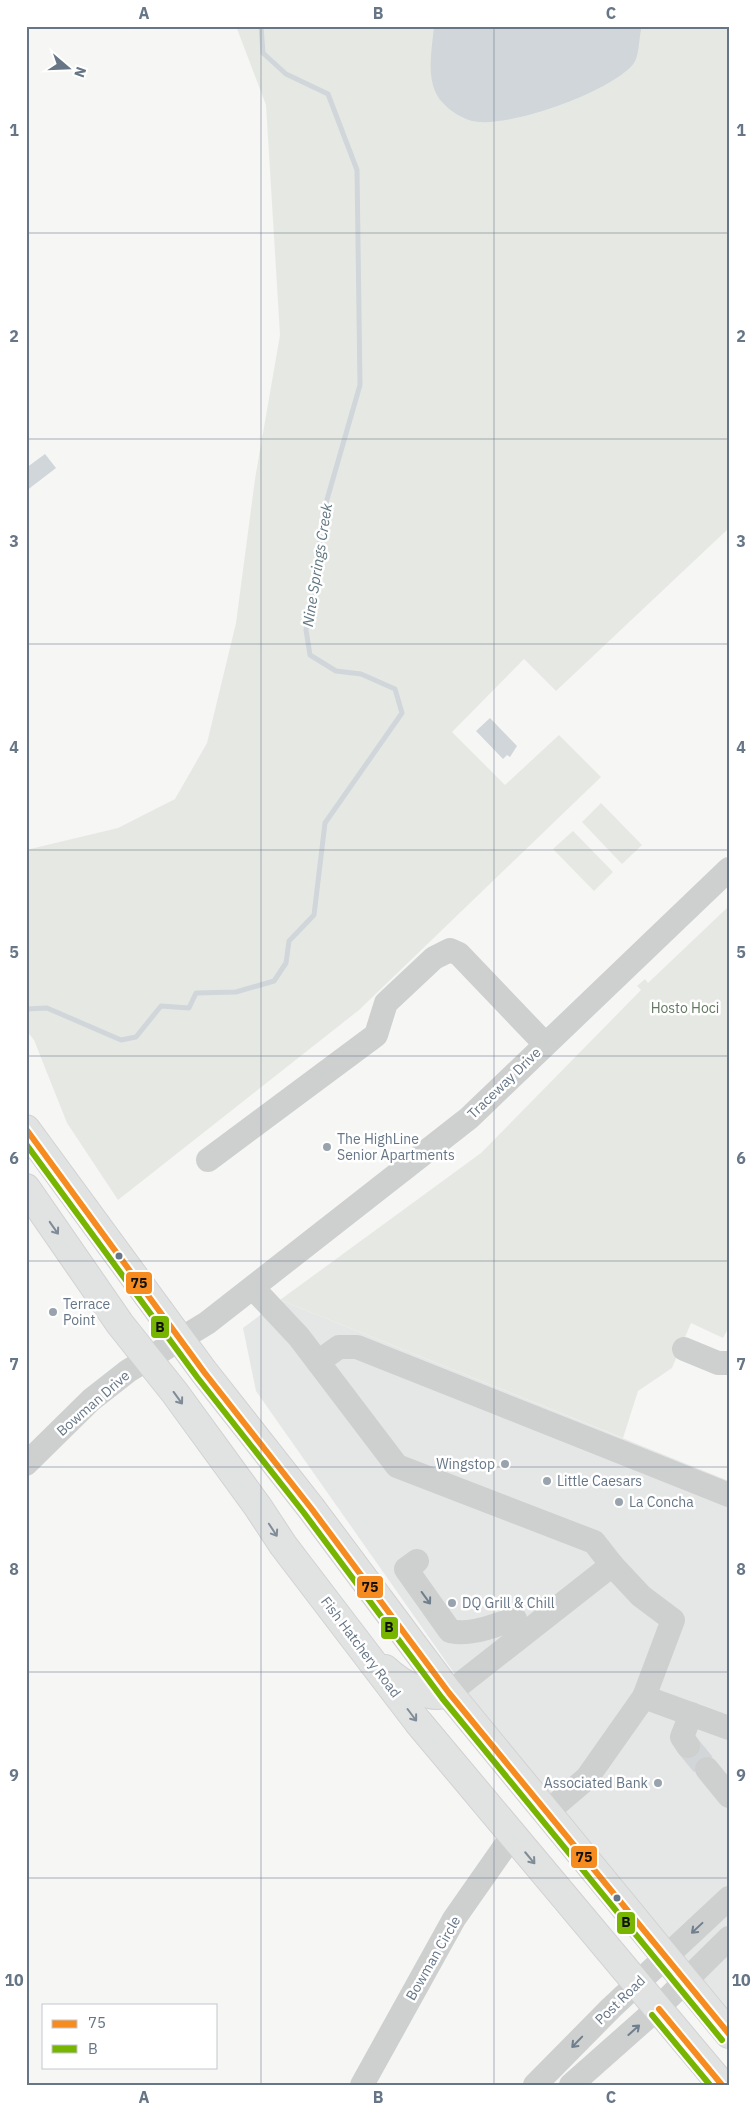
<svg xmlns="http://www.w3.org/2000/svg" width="755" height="2111" font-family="'IBM Plex Sans',sans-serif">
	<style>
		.built { fill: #e5e6e6 }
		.green { fill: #e6e9e3 }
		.water { fill: #d0d6da }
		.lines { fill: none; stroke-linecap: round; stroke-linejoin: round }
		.stream { stroke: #d0d6da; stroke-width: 5 }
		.minor-tunnel { stroke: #d2d6d9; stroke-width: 24; stroke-dasharray: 24 12; stroke-linecap: butt }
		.major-casing { stroke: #d2d2d3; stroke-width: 30 }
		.minor { stroke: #ced0d0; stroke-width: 24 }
		.major { stroke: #e1e2e2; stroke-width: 28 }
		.bus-1-casing { stroke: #fff; stroke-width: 10 }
		.bus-2-casing { stroke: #fff; stroke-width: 10 }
		.bus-1 { stroke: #f68b1f; stroke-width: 6 }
		.bus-2 { stroke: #78b500; stroke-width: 6 }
		.oneway { stroke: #7f8c98 }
		.oneway2 { stroke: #707f8d }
		.grid { fill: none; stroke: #667686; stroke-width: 1; stroke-opacity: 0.55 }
		.poi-dot { fill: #98a3ad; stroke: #fff; stroke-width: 2 }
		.bus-dot { fill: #667686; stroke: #fff; stroke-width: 2 }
		.labels { text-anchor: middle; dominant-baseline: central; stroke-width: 5; stroke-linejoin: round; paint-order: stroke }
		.park-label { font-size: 14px; fill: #647861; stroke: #fff }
		.street-label { font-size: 14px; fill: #667686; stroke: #fff }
		.poi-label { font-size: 14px; fill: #667686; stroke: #fff; text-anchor: start }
		.water-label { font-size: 15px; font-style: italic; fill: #617782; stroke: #fff }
		.line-badge { stroke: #fff; stroke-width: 2 }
		.pale-badge-label { font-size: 14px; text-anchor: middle; font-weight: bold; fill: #111 }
		.neatline { fill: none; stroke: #667686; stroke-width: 2 }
		.grid-label { font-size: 16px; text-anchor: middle; font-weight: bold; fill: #667686 }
	</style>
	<rect width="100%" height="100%" fill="#f6f6f5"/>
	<path class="built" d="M280,1300L729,1481V2012L572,1824L473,1700L256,1391L243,1328Z"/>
	<g class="green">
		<path d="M236,26H729V528L556,691L524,659L452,732L505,785L559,735L601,777L359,1010L118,1200L67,1123L34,1040L26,1030V850L118,828L175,799L207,743L236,623L255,479L280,335L266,105Z"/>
		<path d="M601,803L642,845L622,864L582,822Z"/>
		<path d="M573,831L613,872L594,891L553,849Z"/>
		<path d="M729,906V1327L723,1338L691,1323L672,1368L638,1391L623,1438L280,1300L481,1153L641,990L637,986L645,979L648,983Z"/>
	</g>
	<g class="water">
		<path d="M434,26H640L641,30C639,39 639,56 634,63C614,91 501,132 469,120C460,117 449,110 443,103C424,83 432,51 434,26Z"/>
		<path d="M45,454L56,468L26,491V468Z"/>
		<path d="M490,718L517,746L510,757L507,755L503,759L476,731Z"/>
	</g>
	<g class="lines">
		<path class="stream" d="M26,1009L47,1008L121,1040L136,1037L161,1006L189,1008L196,993L236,992L274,981L286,963L289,941L314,915L325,823L402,713L395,689L361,674L336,671L310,655L306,630L326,503L360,385L357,170L328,94L286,74L263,53L261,26"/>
		<path class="minor-tunnel" d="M688,1746L707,1769"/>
		<defs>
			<g id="major">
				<path d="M26,1129L204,1372L311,1508L449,1693L729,2034"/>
				<path d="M26,1188L120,1324L175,1393L258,1507L283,1545L418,1722L722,2085"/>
				<path d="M385,1669C400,1683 429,1701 449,1693"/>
			</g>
		</defs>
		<use href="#major" class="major-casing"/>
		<g class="minor">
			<path d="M208,1160L376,1035L386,1003L434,958L450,950L459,954L545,1044"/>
			<path d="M253,1288L299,1337L397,1466L594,1542L612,1565"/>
			<path d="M684,1349L718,1363H729"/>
			<path d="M318,1362L339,1347H357L729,1495"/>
			<path d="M26,1464L91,1400L128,1371L207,1323L469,1118L729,869"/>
			<path d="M417,1561L406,1569L450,1631C472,1636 494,1625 515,1619"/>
			<path d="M449,1693L612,1565L641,1596L673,1620L644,1697"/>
			<path d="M688,1746L682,1737L691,1714"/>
			<path d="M707,1769L729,1796"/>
			<path d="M546,1813L587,1778L644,1697L729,1728"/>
			<path d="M362,2085L454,1919L512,1836"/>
			<path d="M535,2085L611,2008L729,1898"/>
			<path d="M571,2085L658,2008L729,1938"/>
		</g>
		<use href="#major" class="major"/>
		<defs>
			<g id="bus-1">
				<path d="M26,1129L204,1372L311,1508L449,1693L729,2034"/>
				<path d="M659,2009L722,2085"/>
			</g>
			<g id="bus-2">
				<path d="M26,1144L197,1377L304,1513L442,1698L722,2040"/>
				<path d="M652,2015L710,2085"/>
			</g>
		</defs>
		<use href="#bus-1" class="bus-1-casing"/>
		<use href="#bus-2" class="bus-2-casing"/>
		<use href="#bus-1" class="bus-1"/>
		<use href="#bus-2" class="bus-2"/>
	</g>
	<defs><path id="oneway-shaft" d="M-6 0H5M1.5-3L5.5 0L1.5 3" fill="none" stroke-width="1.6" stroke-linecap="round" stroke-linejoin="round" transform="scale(1.25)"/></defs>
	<g class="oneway">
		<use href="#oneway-shaft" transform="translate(54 1228) rotate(55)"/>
		<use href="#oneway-shaft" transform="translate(178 1398) rotate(54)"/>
		<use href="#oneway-shaft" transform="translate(273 1530) rotate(57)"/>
		<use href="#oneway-shaft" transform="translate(412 1715) rotate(53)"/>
		<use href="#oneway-shaft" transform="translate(530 1858) rotate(50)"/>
	</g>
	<g class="oneway2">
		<use href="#oneway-shaft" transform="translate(426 1598) rotate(54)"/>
		<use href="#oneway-shaft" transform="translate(697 1928) rotate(137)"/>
		<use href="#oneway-shaft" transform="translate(634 2030) rotate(-42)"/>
		<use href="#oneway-shaft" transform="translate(577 2042) rotate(134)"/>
	</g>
	<path class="grid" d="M261,26V2085M494,26V2085M26,233H729M26,439H729M26,644H729M26,850H729M26,1056H729M26,1261H729M26,1467H729M26,1672H729M26,1878H729"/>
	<g class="poi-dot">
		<circle cx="327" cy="1147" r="5"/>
		<circle cx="53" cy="1312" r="5"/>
		<circle cx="505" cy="1464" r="5"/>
		<circle cx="547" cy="1481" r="5"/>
		<circle cx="619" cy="1502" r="5"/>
		<circle cx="452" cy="1603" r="5"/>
		<circle cx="658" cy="1783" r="5"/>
	</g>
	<g class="bus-dot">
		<circle cx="119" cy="1256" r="4.5"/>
		<circle cx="617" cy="1898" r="4.5"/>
	</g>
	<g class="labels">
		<g class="park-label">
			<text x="685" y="1008">Hosto Hoci</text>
		</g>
		<g class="street-label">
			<text transform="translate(504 1083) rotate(-44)">Traceway Drive</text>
			<text transform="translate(93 1403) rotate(-41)">Bowman Drive</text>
			<text transform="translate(361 1647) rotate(53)">Fish Hatchery Road</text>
			<text transform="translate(433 1958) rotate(-60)">Bowman Circle</text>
			<text transform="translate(620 2000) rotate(-44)">Post Road</text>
		</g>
		<g class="poi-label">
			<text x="337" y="1139">The HighLine<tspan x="337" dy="16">Senior Apartments</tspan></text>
			<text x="63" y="1304">Terrace<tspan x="63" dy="16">Point</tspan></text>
			<text x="495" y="1464" text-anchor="end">Wingstop</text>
			<text x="557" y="1481">Little Caesars</text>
			<text x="629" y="1502">La Concha</text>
			<text x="462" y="1603">DQ Grill &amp; Chill</text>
			<text x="648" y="1783" text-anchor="end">Associated Bank</text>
		</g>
		<g class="water-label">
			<text transform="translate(317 565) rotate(-81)">Nine Springs Creek</text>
		</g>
	</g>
	<g class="line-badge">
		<rect x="125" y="1271" width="28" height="24" rx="5" fill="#f68b1f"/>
		<rect x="150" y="1315" width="20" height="24" rx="5" fill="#78b500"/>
		<rect x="356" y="1575" width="28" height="24" rx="5" fill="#f68b1f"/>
		<rect x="380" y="1616" width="19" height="24" rx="5" fill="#78b500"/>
		<rect x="570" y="1845" width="28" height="24" rx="5" fill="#f68b1f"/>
		<rect x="616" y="1911" width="20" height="24" rx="5" fill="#78b500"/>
	</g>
	<g class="pale-badge-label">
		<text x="139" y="1288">75</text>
		<text x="160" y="1332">B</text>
		<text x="370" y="1592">75</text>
		<text x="389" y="1632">B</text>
		<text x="584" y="1862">75</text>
		<text x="626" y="1927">B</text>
	</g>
	<rect width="755" height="2111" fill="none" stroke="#ffffff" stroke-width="55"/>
	<rect x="42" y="2004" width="175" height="65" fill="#ffffff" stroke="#c2c8cf"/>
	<rect x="52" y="2020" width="25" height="8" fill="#f68b1f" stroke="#c2c8cf"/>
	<text x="88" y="2028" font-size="15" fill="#667686">75</text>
	<rect x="52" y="2045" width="25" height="8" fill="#78b500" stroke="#c2c8cf"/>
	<text x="88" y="2054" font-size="15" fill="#667686">B</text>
	<g transform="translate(68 68) rotate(109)" stroke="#ffffff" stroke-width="4" paint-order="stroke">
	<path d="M0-4L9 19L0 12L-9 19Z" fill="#667686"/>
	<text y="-8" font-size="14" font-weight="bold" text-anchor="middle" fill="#667686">N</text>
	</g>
	<rect x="28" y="28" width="700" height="2056" class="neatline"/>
	<g class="grid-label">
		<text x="144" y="19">A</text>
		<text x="378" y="19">B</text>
		<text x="611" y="19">C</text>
		<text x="14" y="136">1</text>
		<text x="741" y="136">1</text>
		<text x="14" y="342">2</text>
		<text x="741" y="342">2</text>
		<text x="14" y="547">3</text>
		<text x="741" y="547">3</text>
		<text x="14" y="753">4</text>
		<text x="741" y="753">4</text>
		<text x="14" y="958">5</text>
		<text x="741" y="958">5</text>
		<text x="14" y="1164">6</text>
		<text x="741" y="1164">6</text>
		<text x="14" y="1370">7</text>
		<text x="741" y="1370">7</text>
		<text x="14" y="1575">8</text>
		<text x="741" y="1575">8</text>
		<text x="14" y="1781">9</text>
		<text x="741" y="1781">9</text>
		<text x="14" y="1986">10</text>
		<text x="741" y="1986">10</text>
		<text x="144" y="2103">A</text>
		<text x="378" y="2103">B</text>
		<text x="611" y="2103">C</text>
	</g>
</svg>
